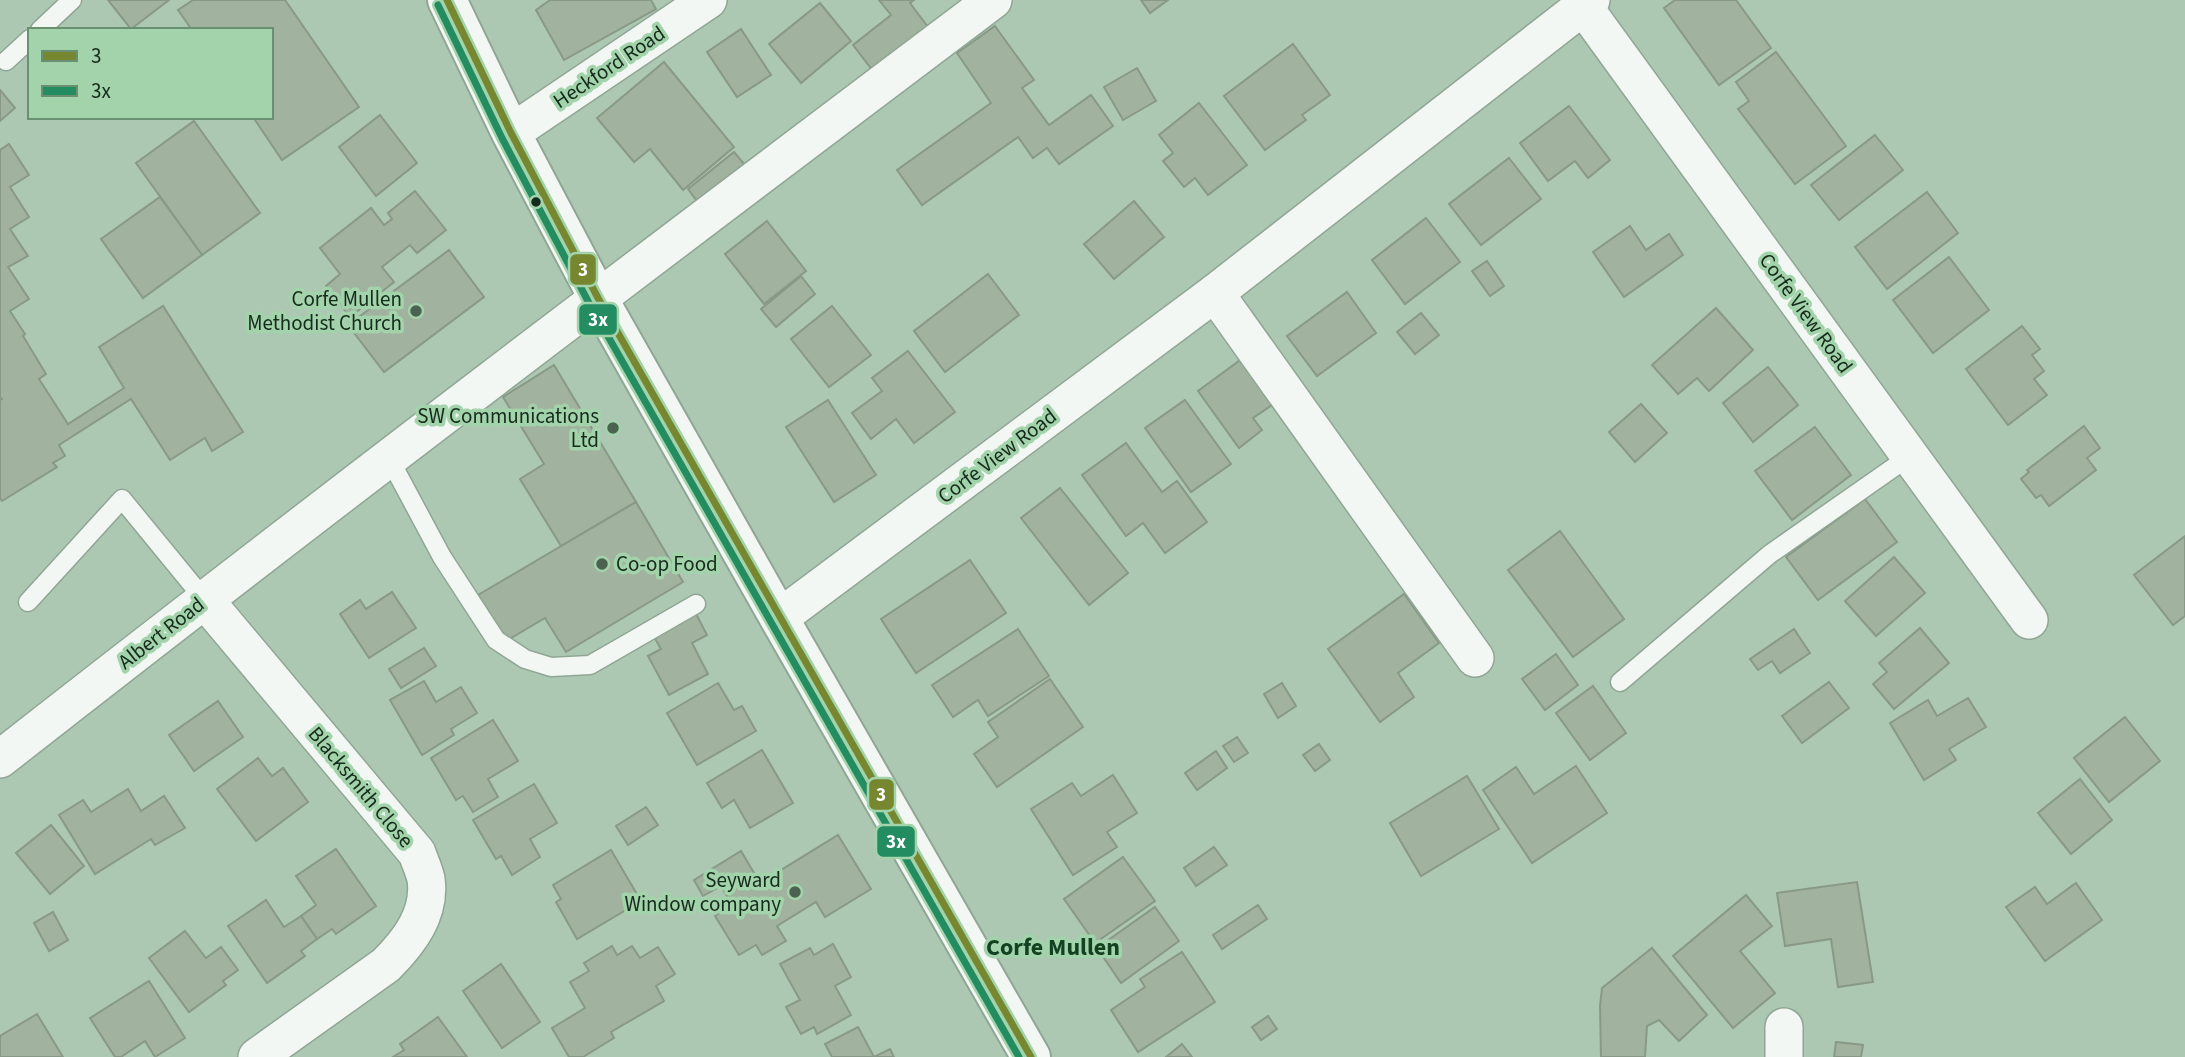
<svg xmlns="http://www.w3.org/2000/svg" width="2185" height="1057" font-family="'Source Sans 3',sans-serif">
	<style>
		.building { fill: #a1b29e; stroke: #899987; stroke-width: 2 }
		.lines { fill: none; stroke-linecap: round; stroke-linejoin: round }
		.lane-casing { stroke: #90a695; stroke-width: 21 }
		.street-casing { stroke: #90a695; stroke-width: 40 }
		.secondary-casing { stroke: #90a695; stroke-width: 42 }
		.lane { stroke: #f3f7f3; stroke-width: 18 }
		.street { stroke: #f3f7f3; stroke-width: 37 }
		.secondary { stroke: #f3f7f3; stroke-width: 38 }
		.bus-1-casing { stroke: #a2d3ab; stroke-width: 12 }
		.bus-2-casing { stroke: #a2d3ab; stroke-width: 12 }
		.bus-1 { stroke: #77872f; stroke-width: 7 }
		.bus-2 { stroke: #248c61; stroke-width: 7 }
		.bus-dot { fill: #172b1c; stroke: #a2d3ab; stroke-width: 2.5 }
		.poi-dot { fill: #4c6250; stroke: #a2d3ab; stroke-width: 2.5 }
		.labels { text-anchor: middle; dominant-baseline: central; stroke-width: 7; stroke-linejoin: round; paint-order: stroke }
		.street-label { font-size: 21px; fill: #172b1c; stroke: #a2d3ab }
		.poi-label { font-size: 21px; fill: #172b1c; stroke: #a2d3ab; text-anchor: end }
		.quarter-label { font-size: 24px; font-weight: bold; fill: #134222; stroke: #a2d3ab }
		.line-badge { stroke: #a2d3ab; stroke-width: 2.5 }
		.badge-label { font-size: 19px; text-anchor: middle; font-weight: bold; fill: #fff }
	</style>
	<rect width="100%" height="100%" fill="#adc8b2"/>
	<g class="building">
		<path d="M108,0H169L131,29Z"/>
		<path d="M193,0H285L359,107L282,160L253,117H271V30H192L178,10Z"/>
		<path d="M550,0H651L656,9L564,60L536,10Z"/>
		<path d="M879,0H914L910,3L928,27L873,71L853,45L891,15Z"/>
		<path d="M1141,0H1168L1150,13Z"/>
		<path d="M1675,0H1736L1771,48L1719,85L1664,8Z"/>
		<path d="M820,3L851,41L801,83L769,44Z"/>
		<path d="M995,26L1034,80L1022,88L1049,125L1091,95L1113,126L1059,164L1047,148L1033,158L1018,137L922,205L897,170L991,103L957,53Z"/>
		<path d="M741,29L771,75L737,97L707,52Z"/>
		<path d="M1293,44L1330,95L1302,115L1306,120L1265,150L1224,96Z"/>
		<path d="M1776,52L1846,146L1795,184L1738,109L1749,101L1736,82Z"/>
		<path d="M664,62L734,147L683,190L650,149L634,162L597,118Z"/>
		<path d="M1137,68L1156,101L1123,120L1104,87Z"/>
		<path d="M0,90L15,108L0,121Z"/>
		<path d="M1199,103L1247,165L1208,195L1195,178L1184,187L1163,161L1173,153L1159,135Z"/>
		<path d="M1569,106L1610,160L1588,178L1575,161L1548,181L1520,143Z"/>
		<path d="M380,115L417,163L376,196L339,147Z"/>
		<path d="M194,121L260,213L202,255L136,163Z"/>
		<path d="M1875,135L1903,170L1839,220L1811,185Z"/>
		<path d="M9,144L29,175L10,187L29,217L10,229L28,256L8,267L29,299L10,311L25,334L23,336L46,374L39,379L68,424L124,388L99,347L163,306L243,432L212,451L205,438L170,460L131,399L59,445L65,456L53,463L57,467L2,501L0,498V400L2,399L0,397V150Z"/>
		<path d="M734,152L750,171L702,208L688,189Z"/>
		<path d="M1509,158L1541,199L1481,245L1449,204Z"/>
		<path d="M415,191L446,230L417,253L410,245L382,267L394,282L350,317L326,286L340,274L320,248L371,208L384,225L392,219L388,213Z"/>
		<path d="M1927,192L1958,233L1887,289L1855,247Z"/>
		<path d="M160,197L202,255L143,298L101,239Z"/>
		<path d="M1134,201L1164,237L1114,279L1084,244Z"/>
		<path d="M1426,218L1460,262L1405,304L1372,260Z"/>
		<path d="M767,221L806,271L764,304L725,254Z"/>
		<path d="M1630,226L1646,250L1669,234L1683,255L1624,297L1593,252Z"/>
		<path d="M449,250L484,297L384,372L348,325Z"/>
		<path d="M1949,257L1989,310L1933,353L1893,300Z"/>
		<path d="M1487,261L1504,286L1490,296L1472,271Z"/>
		<path d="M988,274L1019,315L945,372L914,331Z"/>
		<path d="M801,276L815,294L776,327L761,309Z"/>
		<path d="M1347,292L1376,333L1317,376L1287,336Z"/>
		<path d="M832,306L871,355L829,387L791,339Z"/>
		<path d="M1716,308L1753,350L1709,391L1697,378L1678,394L1652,365Z"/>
		<path d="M1421,313L1439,335L1415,354L1397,332Z"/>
		<path d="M2022,326L2040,349L2032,355L2044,371L2034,379L2047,395L2008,425L1966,369Z"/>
		<path d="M908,351L955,412L914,443L896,419L871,439L852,413L882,391L872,378Z"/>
		<path d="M1243,358L1275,403L1253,418L1262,430L1239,448L1198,391Z"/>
		<path d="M554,365L636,502L561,546L520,479L544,464L503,397Z"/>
		<path d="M1768,367L1798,405L1753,442L1723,403Z"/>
		<path d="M828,400L876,475L834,502L786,427Z"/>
		<path d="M1185,400L1231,464L1191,492L1145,428Z"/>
		<path d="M1641,404L1667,433L1635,462L1609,432Z"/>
		<path d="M2084,426L2100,448L2087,458L2096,470L2049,506L2041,495L2036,498L2021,479L2029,472L2027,470Z"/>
		<path d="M1815,427L1851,475L1792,520L1755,471Z"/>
		<path d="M1126,443L1162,492L1177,481L1207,522L1165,553L1143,523L1126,536L1082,475Z"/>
		<path d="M1060,488L1128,573L1089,605L1021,518Z"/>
		<path d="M1865,499L1897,542L1818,600L1786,557Z"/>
		<path d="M636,502L683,582L566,652L545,618L506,641L478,595Z"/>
		<path d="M1560,531L1624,619L1573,657L1508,570Z"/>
		<path d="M2185,536V616L2173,625L2134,575Z"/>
		<path d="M1894,557L1925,593L1876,636L1845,601Z"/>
		<path d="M970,560L1006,613L916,673L881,619Z"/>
		<path d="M392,592L416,628L369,658L340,614L360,600L366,609Z"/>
		<path d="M1404,594L1439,643L1398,673L1414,697L1380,722L1328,649Z"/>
		<path d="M695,612L707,635L692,643L708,674L669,695L648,656L661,649L653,635Z"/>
		<path d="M1920,628L1949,663L1894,709L1873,684L1887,672L1879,663Z"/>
		<path d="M1018,629L1049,676L988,716L978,700L953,717L932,685Z"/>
		<path d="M1794,629L1810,653L1780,673L1772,661L1758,670L1750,659Z"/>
		<path d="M424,648L436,666L401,688L389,669Z"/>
		<path d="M1556,654L1578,685L1545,710L1522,679Z"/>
		<path d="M1050,679L1083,727L997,787L974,754L998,737L988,722Z"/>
		<path d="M424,681L436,702L461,687L477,713L451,729L454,735L422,755L390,700Z"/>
		<path d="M1829,682L1849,708L1802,743L1782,716Z"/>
		<path d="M718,683L734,710L742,706L756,731L697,765L667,713Z"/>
		<path d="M1282,683L1296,706L1278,718L1264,694Z"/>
		<path d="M1593,686L1626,733L1590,760L1556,713Z"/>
		<path d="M1968,698L1986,727L1949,749L1956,760L1924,780L1890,723L1928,700L1937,716Z"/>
		<path d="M218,701L243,737L194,771L169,735Z"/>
		<path d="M2125,717L2160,761L2109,802L2074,758Z"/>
		<path d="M493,720L518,761L488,779L498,797L473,812L463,796L456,800L431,758Z"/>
		<path d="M1237,737L1248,753L1234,762L1223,746Z"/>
		<path d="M1319,744L1330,760L1315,771L1303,755Z"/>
		<path d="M762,750L793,803L750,828L734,800L722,808L707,783Z"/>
		<path d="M1216,751L1227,768L1197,790L1185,773Z"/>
		<path d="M258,758L272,776L283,768L308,802L256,841L217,789Z"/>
		<path d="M1576,766L1607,813L1532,863L1483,790L1516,767L1534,794Z"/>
		<path d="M1113,775L1137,813L1107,832L1117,847L1073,875L1031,809L1072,783L1081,796Z"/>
		<path d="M1467,776L1499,829L1421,876L1390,823Z"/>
		<path d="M2080,779L2112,820L2071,854L2038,813Z"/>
		<path d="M534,784L557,823L530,839L540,857L512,875L501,856L496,859L473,820Z"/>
		<path d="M128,789L141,811L164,796L185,828L155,845L151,839L95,874L59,815L83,800L91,812Z"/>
		<path d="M646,807L658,825L628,845L616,826Z"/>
		<path d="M51,825L84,866L50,894L16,853Z"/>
		<path d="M838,835L871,889L825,917L816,902L777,926L786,941L762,955L756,945L739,955L715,916L732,905L721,886L703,896L694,880L741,851L760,883Z"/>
		<path d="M1214,847L1227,865L1196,886L1184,868Z"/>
		<path d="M336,849L376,906L336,934L332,929L317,939L301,916L316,905L296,876Z"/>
		<path d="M611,850L641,901L577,939L556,902L561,899L553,885Z"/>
		<path d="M1123,857L1155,901L1095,943L1064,899Z"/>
		<path d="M1857,882L1873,982L1838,987L1831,939L1785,946L1777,893Z"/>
		<path d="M2076,883L2102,920L2045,961L2006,907L2035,887L2047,904Z"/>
		<path d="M1746,895L1772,926L1740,951L1775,993L1733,1028L1673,956Z"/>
		<path d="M266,900L284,927L301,916L317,939L301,951L305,956L267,983L228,926Z"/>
		<path d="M1258,905L1267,919L1222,949L1213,935Z"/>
		<path d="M1155,907L1179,941L1121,983L1097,948Z"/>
		<path d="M53,912L68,940L49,951L34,923Z"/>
		<path d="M185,931L206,958L221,947L238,970L223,981L226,985L189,1012L149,958Z"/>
		<path d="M833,944L851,977L835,986L851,1015L817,1034L814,1027L801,1034L786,1007L800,1000L780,964L810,948L814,955Z"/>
		<path d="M612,946L617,955L632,946L640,958L658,947L675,974L656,986L664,1001L611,1032L614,1038L583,1057H569L552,1028L585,1008L570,982L589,971L584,963Z"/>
		<path d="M1652,948L1707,1015L1679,1041L1659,1020L1647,1026L1645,1057H1601L1600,1006L1602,988Z"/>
		<path d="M1182,952L1215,1002L1138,1052L1111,1010L1145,987L1140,979Z"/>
		<path d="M501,964L540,1022L502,1048L463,991Z"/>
		<path d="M149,981L185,1038L155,1057L145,1041L121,1057H115L90,1018Z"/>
		<path d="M37,1014L63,1057H0V1036Z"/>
		<path d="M1268,1016L1277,1029L1261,1040L1252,1027Z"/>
		<path d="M438,1017L467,1057H393L404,1050L400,1044Z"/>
		<path d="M858,1027L874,1057H832L825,1044Z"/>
		<path d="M1836,1042L1863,1045L1861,1057H1834Z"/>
		<path d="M1182,1044L1192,1057H1166Z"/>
		<path d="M890,1049L894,1057H874Z"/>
	</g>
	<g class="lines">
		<defs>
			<g id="lane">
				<path d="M40,30L72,0"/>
				<path d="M6,61L30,39"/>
				<path d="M389,458L442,557L496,640L525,659L551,667L590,665L696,604"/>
				<path d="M28,602L122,499L204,599"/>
				<path d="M1620,682L1770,554L1910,456"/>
			</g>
			<g id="street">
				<path d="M1583,6L2029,620"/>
				<path d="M511,133L708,0"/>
				<path d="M1215,293L1475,658"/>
				<path d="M204,599L417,853C420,862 424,870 426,879C431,914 409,942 386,965L257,1057"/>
				<path d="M779,618L1215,293L1591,0"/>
				<path d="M0,759C328,502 660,251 993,0"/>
				<path d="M1784,1027V1057"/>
			</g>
			<path id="secondary" d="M447,0L511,133L598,298L779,618L1031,1057"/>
		</defs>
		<use href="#lane" class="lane-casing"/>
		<use href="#street" class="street-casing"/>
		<use href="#secondary" class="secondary-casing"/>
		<use href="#lane" class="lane"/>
		<use href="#street" class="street"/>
		<use href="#secondary" class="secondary"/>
		<defs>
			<path id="bus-1" d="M447,0L511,133L598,298L1031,1057"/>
			<path id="bus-2" d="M438,5L502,138L589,303L1019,1057"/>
		</defs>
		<use href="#bus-1" class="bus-1-casing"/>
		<use href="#bus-2" class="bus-2-casing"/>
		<use href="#bus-1" class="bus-1"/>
		<use href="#bus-2" class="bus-2"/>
	</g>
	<circle class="bus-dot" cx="536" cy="202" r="6"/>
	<g class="poi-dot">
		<circle cx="416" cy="311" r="7"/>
		<circle cx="613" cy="428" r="7"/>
		<circle cx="602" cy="564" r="7"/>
		<circle cx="795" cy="892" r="7"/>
	</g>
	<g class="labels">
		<g class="street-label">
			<text transform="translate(609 67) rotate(-34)">Heckford Road</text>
			<text transform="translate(1806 313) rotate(54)">Corfe View Road</text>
			<text transform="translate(997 456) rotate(-37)">Corfe View Road</text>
			<text transform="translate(161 633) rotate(-38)">Albert Road</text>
			<text transform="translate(361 787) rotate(50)">Blacksmith Close</text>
		</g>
		<g class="poi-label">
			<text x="402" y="299">Corfe Mullen<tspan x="402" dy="24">Methodist Church</tspan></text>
			<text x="599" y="416">SW Communications<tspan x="599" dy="24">Ltd</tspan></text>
			<text x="616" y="564" text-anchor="start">Co-op Food</text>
			<text x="781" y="880">Seyward<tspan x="781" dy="24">Window company</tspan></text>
		</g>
		<g class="quarter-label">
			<text x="1053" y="947">Corfe Mullen</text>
		</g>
	</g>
	<g class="line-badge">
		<rect x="569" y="253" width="28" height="33" rx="7" fill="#77872f"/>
		<rect x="578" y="303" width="40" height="33" rx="7" fill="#248c61"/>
		<rect x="868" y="778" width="27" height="33" rx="7" fill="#77872f"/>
		<rect x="876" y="825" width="40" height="33" rx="7" fill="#248c61"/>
	</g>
	<g class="badge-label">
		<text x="583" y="276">3</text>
		<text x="598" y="326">3x</text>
		<text x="881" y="801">3</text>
		<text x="896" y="848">3x</text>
	</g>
	<rect x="28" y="28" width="245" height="91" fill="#a2d3ab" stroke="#6a9072" stroke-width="2"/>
	<rect x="42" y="51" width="35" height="10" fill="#77872f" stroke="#6a9072" stroke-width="2"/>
	<text x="91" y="63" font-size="21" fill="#172b1c">3</text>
	<rect x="42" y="86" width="35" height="10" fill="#248c61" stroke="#6a9072" stroke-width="2"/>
	<text x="91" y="98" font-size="21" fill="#172b1c">3x</text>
</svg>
